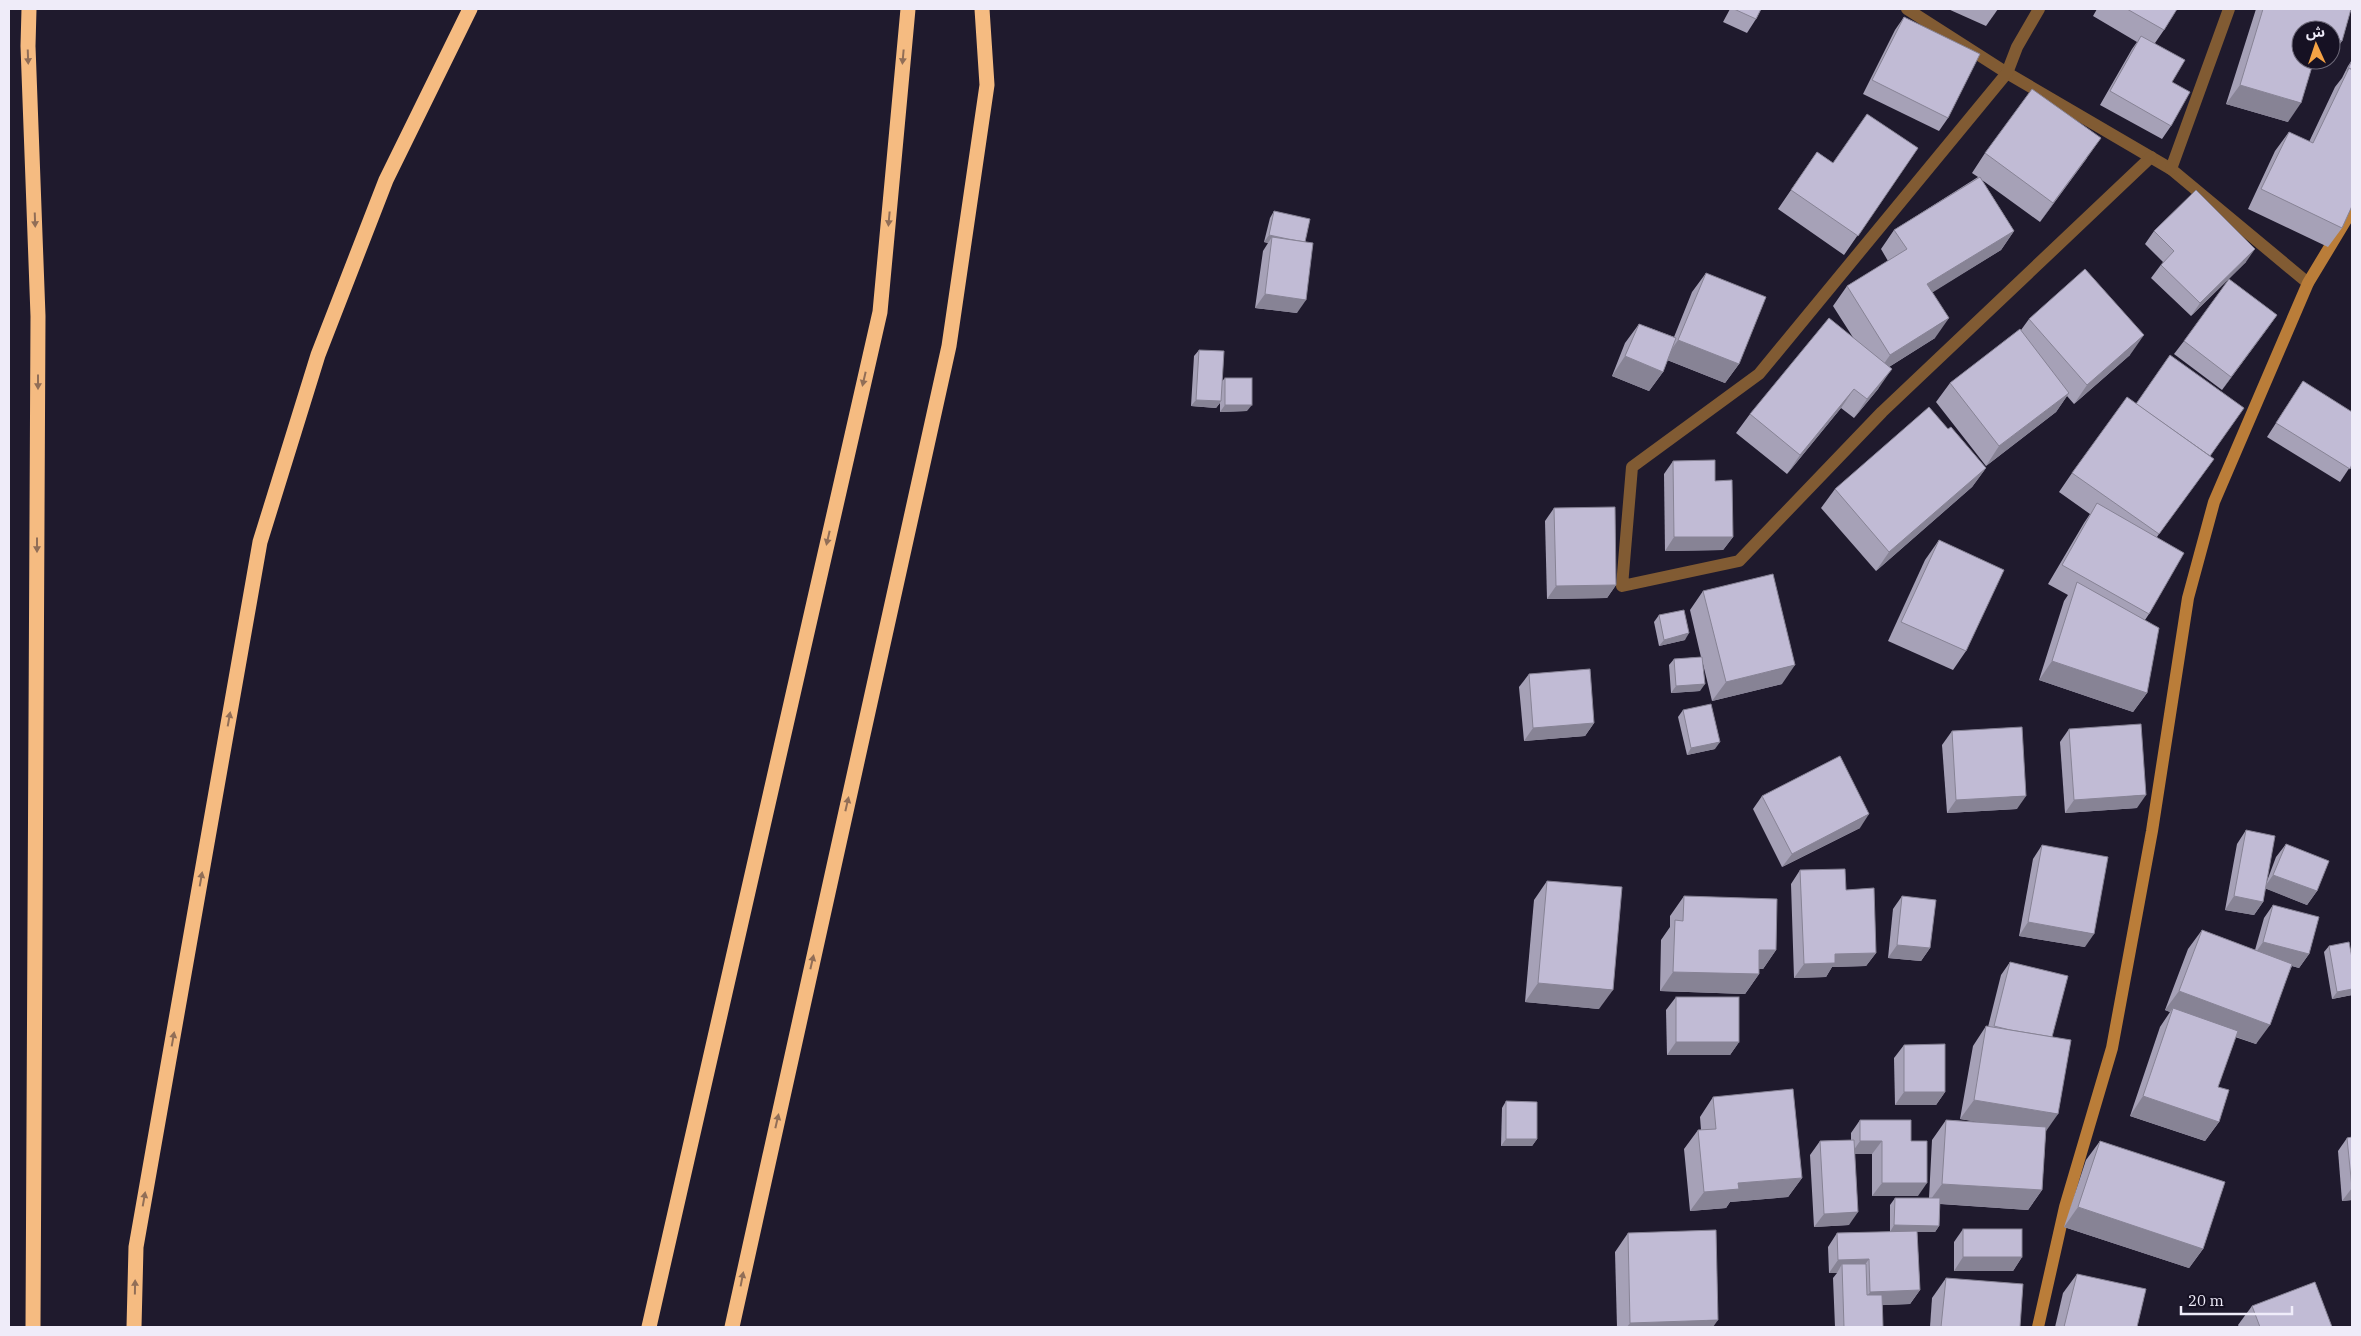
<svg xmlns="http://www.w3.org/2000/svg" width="2361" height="1336" font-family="'IBM Plex Serif','Noto Sans Arabic',serif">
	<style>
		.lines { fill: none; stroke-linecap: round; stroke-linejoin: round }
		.street { stroke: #815b33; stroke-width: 12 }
		.secondary { stroke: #ba7d39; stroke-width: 12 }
		.highway { stroke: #f5bb81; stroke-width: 15 }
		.wall { fill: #a6a1b7 }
		.shaded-wall { fill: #878395 }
		.building { fill: #c1bbd5; stroke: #878395 }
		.oneway { fill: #916e57 }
	</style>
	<rect width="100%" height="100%" fill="#1f1a2d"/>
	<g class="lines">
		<g class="street">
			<path d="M1907,9L2007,73L2171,169L2308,283"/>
			<path d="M2039,9L2017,47L2007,73L1759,374L1632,467L1622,586L1739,561L1882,412L2151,157"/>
			<path d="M2171,169L2229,9"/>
		</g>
		<path class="secondary" d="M2038,1327L2065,1207L2112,1048L2152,831L2188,598L2214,502L2308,283L2352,210"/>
		<g class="highway">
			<path d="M29,9L28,46L38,316L33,1327"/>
			<path d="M134,1327L136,1247L260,542L318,355L386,180L470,9"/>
			<path d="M649,1327L880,312L908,9"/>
			<path d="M732,1327L949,346L987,85L982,9"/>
		</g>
	</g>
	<g class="wall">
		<path d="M1730,9H1761L1756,19L1747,33L1723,22Z"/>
		<path d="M1948,9H1998L1986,26Z"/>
		<path d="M2097,9H2177L2164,30L2155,43L2172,82L2171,126L2162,139L2100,105L2132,49L2137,42L2093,16Z"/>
		<path d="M2256,9H2351L2342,41L2331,56V30H2301L2288,122L2226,104Z"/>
		<path d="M1904,17L1948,118L1939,131L1863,94L1895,30Z"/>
		<path d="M2352,60L2342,228L2328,247L2248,209L2275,151L2289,132L2309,142L2335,87L2342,78L2348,66Z"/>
		<path d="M1918,148L1844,255L1778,209L1817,152L1833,163Z"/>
		<path d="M1985,153L2087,158L2040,222L1982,180L2014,231L2001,250L1932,292L1935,338L1889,367L1878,389L1854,418L1841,408L1787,474L1736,433L1750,414L1854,339L1833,306L1847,286L1888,261L1881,249L1894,230L1978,177L1972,173Z"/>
		<path d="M1274,211L1305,242L1297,313L1255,308L1263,251L1268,243L1264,242L1270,218Z"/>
		<path d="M2154,231L2246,262L2191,316L2151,278L2163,262L2145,244Z"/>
		<path d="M1706,273L1739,364L1725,383L1667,360L1663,372L1649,391L1612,376L1625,343L1639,324L1674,337L1692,292Z"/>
		<path d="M2277,315L2222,390L2174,354L2184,341Z"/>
		<path d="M2029,319L2130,355L2074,404L2067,396L2056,412L1986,466L1936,402L1950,383L2021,330Z"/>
		<path d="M1199,350L1222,381L1225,378L1247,411L1220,412V403L1216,408L1191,406L1194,356Z"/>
		<path d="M2303,381L2352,464L2340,482L2267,437Z"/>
		<path d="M1948,429L1986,468L1972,487L1876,571L1821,508L1835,489Z"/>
		<path d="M2210,456L2157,537L2149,614L2145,620L2147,693L2133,712L2039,680L2064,601L2068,595L2048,584L2084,523L2090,514L2059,492L2072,473Z"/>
		<path d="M1673,461L1715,481L1733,537L1723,550L1665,551L1664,474Z"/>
		<path d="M1554,508L1616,585L1607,598L1547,599L1545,521Z"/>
		<path d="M1939,540L1966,651L1953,670L1888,641L1925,560Z"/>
		<path d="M1703,591L1782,684L1712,701L1703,664L1700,691L1671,693L1669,665L1674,659L1701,657L1690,610Z"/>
		<path d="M1659,615L1685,640L1659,646L1654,622Z"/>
		<path d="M1529,674L1594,723L1585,736L1524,741L1519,687Z"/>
		<path d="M1683,710L1715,749L1687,755L1678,717Z"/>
		<path d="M2069,729L2137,808L2065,813L2060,742Z"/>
		<path d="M1952,731L2017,809L1947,813L1942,745Z"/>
		<path d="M1762,796L1860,828L1782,867L1753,809Z"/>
		<path d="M2246,830L2267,881L2276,857L2286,844L2317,891L2307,905L2265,888L2263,902L2254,915L2225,910L2237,844Z"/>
		<path d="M2042,845L2085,947L2019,936L2033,859Z"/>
		<path d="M1800,870L1846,890L1876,953L1866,966L1832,967L1826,977L1794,978L1791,884Z"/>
		<path d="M1547,881L1599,1009L1525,1002L1534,900Z"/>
		<path d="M1684,896L1776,950L1763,969H1759V974L1745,994L1660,991L1661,940L1670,927V916Z"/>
		<path d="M1902,896L1930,948L1921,961L1888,958L1893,909Z"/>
		<path d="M2273,905L2309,954L2299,968L2292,966L2256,1044L2235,1037L2218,1087L2219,1122L2205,1141L2130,1116L2160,1027L2170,1012L2165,1010L2188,949L2202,930L2255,950L2264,918Z"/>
		<path d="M2329,946L2352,958V995L2332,999L2324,952Z"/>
		<path d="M2010,962L2052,1037L2042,1190L2028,1210L1940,1204L1939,1226L1935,1232H1917L1920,1290L1910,1304L1882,1305L1883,1327H1835L1833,1278L1837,1273H1829L1828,1247L1837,1233L1890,1232V1205L1895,1198H1929L1932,1140L1946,1120L1980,1122L1960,1119L1973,1046L1986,1026L1988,1027L2001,975Z"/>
		<path d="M1676,997L1739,1042L1730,1055H1667L1666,1010Z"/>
		<path d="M1904,1045L1945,1092L1936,1105H1895L1894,1058Z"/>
		<path d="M1713,1097L1802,1178L1788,1197L1730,1202L1726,1208L1690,1211L1684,1149L1698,1130H1701L1700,1117Z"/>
		<path d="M1506,1101L1537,1139L1532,1146H1501L1502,1108Z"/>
		<path d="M1860,1120L1911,1141L1918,1196H1872V1154H1855L1849,1225L1814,1227L1810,1155L1820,1141L1851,1140V1133Z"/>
		<path d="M2352,1137V1200L2342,1201L2338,1151L2347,1138Z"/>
		<path d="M2100,1141L2203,1249L2189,1268L2064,1227L2086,1160Z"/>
		<path d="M1963,1229L2022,1257L2013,1271H1954V1242Z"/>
		<path d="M1628,1233L1713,1327H1617L1615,1252Z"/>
		<path d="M2077,1274L2137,1327H2055L2063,1293Z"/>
		<path d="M1946,1278L2020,1327H1930L1932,1298Z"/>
		<path d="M2252,1306L2332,1327H2239L2238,1325Z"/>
	</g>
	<g class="shaded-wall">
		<path d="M2331,38L2342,41L2331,56Z"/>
		<path d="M2240,85L2301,103L2288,122L2226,104Z"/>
		<path d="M2101,138L2087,158L2040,222L2053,203Z"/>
		<path d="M2014,231L2001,250L1914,304L1927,284Z"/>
		<path d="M1269,235L1305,243L1272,237L1268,243L1264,242Z"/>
		<path d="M2255,249L2246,262L2191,316L2200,303Z"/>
		<path d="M1265,294L1306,300L1297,313L1255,308Z"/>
		<path d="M2277,315L2268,328L2222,390L2231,377Z"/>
		<path d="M1949,318L1935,338L1876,375L1890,355Z"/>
		<path d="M2144,335L2130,355L2074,404L2087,385Z"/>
		<path d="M1678,340L1739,364L1725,383L1665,359Z"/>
		<path d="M1625,356L1663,372L1649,391L1612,376Z"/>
		<path d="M1892,369L1878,389L1854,418L1867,399Z"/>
		<path d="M1854,389L1841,408L1787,474L1800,455Z"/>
		<path d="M2069,393L2056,412L1986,466L1999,446Z"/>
		<path d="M1196,400L1221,401L1216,408L1191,406Z"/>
		<path d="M1225,405H1252L1247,411L1220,412Z"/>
		<path d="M1986,468L1972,487L1876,571L1889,552Z"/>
		<path d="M1674,537H1733L1723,550L1665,551Z"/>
		<path d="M1616,585L1607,598L1547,599L1556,586Z"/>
		<path d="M1689,633L1685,640L1659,646L1664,640Z"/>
		<path d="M2052,661L2147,693L2133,712L2039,680Z"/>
		<path d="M1795,665L1782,684L1712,701L1726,682Z"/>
		<path d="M1705,684L1700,691L1671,693L1676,686Z"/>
		<path d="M1594,723L1585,736L1524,741L1533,728Z"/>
		<path d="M1720,742L1715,749L1687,755L1691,748Z"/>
		<path d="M2146,795L2137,808L2065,813L2074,800Z"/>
		<path d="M2026,796L2017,809L1947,813L1956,800Z"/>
		<path d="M1869,814L1860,828L1782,867L1792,854Z"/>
		<path d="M2273,875L2317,891L2307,905L2264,888Z"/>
		<path d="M2234,896L2263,902L2254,915L2225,910Z"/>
		<path d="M2028,922L2094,934L2085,947L2019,936Z"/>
		<path d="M2263,942L2309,954L2299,968L2254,955Z"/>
		<path d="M1897,945L1930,948L1921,961L1888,958Z"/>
		<path d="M1759,950H1776L1763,969H1746Z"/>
		<path d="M1876,953L1866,966L1832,967L1826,977L1794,978L1804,964L1835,954Z"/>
		<path d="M1673,972L1759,974L1745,994L1660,991Z"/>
		<path d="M1538,983L1613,990L1599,1009L1525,1002Z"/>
		<path d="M2352,989V995L2332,999L2337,992Z"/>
		<path d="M2179,991L2270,1025L2256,1044L2171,1013L2173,1008L2170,1012L2165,1010Z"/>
		<path d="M1676,1042H1739L1730,1055H1667Z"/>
		<path d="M1904,1092H1945L1936,1105H1895Z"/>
		<path d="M2143,1096L2219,1122L2205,1141L2130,1116Z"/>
		<path d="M1974,1100L2058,1114L2044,1134L1960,1119Z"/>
		<path d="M1506,1139H1537L1532,1146H1501Z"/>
		<path d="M1860,1141H1882L1872,1154H1851Z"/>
		<path d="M1802,1178L1788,1197L1730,1202L1726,1208L1690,1211L1704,1192L1738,1183Z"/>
		<path d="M1882,1183H1927L1918,1196H1872Z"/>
		<path d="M1942,1184L2042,1190L2028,1210L1928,1203Z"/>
		<path d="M2352,1188V1200L2342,1201Z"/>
		<path d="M2078,1207L2203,1249L2189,1268L2064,1227Z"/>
		<path d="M1858,1212L1849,1225L1814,1227L1824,1214Z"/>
		<path d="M1894,1225L1939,1226L1935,1232H1890Z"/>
		<path d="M1963,1257H2022L2013,1271H1954Z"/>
		<path d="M1869,1259L1860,1272L1842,1264L1837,1273H1829L1838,1260Z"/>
		<path d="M1920,1290L1910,1304L1861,1306L1870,1292Z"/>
		<path d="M1718,1320L1713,1327H1627L1630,1323Z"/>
	</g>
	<g class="building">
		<path d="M1734,9H1761L1756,19Z"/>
		<path d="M2127,9H2177L2164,30Z"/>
		<path d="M2263,9H2351L2342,41L2331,38V30H2301V60H2314L2301,103L2240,85Z"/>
		<path d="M1904,17L1980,54L1948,118L1872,80Z"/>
		<path d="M2141,36L2185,60L2172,82L2190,92L2171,126L2110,91Z"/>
		<path d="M2352,60V70L2349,68L2347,71Z"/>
		<path d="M2349,68L2352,70V206L2342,228L2261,189L2289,132L2313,143Z"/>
		<path d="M2032,89L2101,138L2053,203L1985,153Z"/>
		<path d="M1867,114L1918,148L1858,236L1791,190L1817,152L1833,163Z"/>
		<path d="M1980,177L2014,231L1927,284L1949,318L1890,355L1847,286L1907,249L1894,230Z"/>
		<path d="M2196,190L2255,249L2200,303L2161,265L2174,251L2154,231Z"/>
		<path d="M1274,211L1310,219L1305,242L1288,239L1269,235Z"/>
		<path d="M1272,237L1313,243L1306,300L1265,294Z"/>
		<path d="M2085,269L2144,335L2087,385L2029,319Z"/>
		<path d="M1706,273L1766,297L1739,364L1678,340Z"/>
		<path d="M2229,279L2277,315L2231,377L2184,341Z"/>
		<path d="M1829,318L1892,369L1867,399L1854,389L1800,455L1750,414Z"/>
		<path d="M1639,324L1676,338L1663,372L1625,356Z"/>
		<path d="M2020,329L2069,393L1999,446L1950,383Z"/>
		<path d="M1199,350L1224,351L1221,401L1196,400Z"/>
		<path d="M2170,355L2244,408L2210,456L2136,404Z"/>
		<rect x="1225" y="378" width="27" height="27"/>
		<path d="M2303,381L2352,412V464L2350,469L2276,423Z"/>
		<path d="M2127,397L2214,459L2159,534L2072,473Z"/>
		<path d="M1929,407L1948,429L1951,427L1986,468L1889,552L1835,489Z"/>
		<path d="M1715,460V481L1732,480L1733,537H1674L1673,461Z"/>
		<path d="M2097,503L2184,553L2149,614L2062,565Z"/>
		<path d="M1615,507L1616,585L1556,586L1554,508Z"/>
		<path d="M1939,540L2004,570L1966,651L1901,622Z"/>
		<path d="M1773,574L1795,665L1726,682L1703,591Z"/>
		<path d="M2077,582L2159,628L2147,693L2052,661Z"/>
		<path d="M1684,610L1689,633L1664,640L1659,615Z"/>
		<path d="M1702,657L1705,684L1676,686L1674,659Z"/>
		<path d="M1590,669L1594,723L1533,728L1529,674Z"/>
		<path d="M1711,704L1720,742L1691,748L1683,710Z"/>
		<path d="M2141,724L2146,795L2074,800L2069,729Z"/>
		<path d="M2022,727L2026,796L1956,800L1952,731Z"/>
		<path d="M1840,756L1869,814L1792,854L1762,796Z"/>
		<path d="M2246,830L2275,836L2263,902L2234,896Z"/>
		<path d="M2286,844L2329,861L2317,891L2273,875Z"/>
		<path d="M2042,845L2108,857L2094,934L2028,922Z"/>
		<path d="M1845,869L1846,890L1874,888L1876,953L1835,954V963L1804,964L1800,870Z"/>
		<path d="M1547,881L1622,887L1613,990L1538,983Z"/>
		<path d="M1684,896L1777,899L1776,950H1759V974L1673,972L1675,920L1683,921Z"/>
		<path d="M1902,896L1936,900L1930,948L1897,945Z"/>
		<path d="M2273,905L2319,917L2309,954L2263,942Z"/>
		<path d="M2202,930L2292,964L2270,1025L2179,991Z"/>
		<path d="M2349,942L2352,958V989L2337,992L2329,946Z"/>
		<path d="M2010,962L2068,976L2052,1037L2010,1030L1994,1026Z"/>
		<rect x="1676" y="997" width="63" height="45"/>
		<path d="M2173,1008L2238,1031L2218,1087L2229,1090L2219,1122L2143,1096Z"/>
		<path d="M1986,1026L2071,1040L2058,1114L1974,1100Z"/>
		<path d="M1945,1044V1092H1904V1045Z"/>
		<path d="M1793,1089L1802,1178L1738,1183L1739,1189L1704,1192L1698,1130L1716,1129L1713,1097Z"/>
		<path d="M1506,1101L1537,1102V1139H1506Z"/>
		<path d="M1860,1120H1911V1141H1927V1183H1882V1141H1860Z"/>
		<path d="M1946,1120L2046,1127L2042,1190L1942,1184Z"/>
		<path d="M2352,1137V1188L2347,1138Z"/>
		<path d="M1854,1140L1858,1212L1824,1214L1820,1141Z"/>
		<path d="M2100,1141L2225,1182L2203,1249L2078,1207Z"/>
		<path d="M1895,1198H1940L1939,1226L1894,1225Z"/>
		<rect x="1963" y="1229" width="59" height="28"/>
		<path d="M1716,1230L1718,1320L1630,1323L1628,1233Z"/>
		<path d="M1917,1231L1920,1290L1870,1292L1869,1259L1838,1260L1837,1233Z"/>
		<path d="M1842,1264H1866L1867,1295H1882L1883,1327H1844Z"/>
		<path d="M2077,1274L2146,1289L2137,1327H2064Z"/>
		<path d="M1946,1278L2023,1284L2020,1327H1941Z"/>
		<path d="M2315,1282L2332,1327H2260L2252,1306Z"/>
	</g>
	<defs><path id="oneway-solid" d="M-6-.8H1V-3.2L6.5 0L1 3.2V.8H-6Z" transform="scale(1.25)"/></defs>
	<g class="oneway">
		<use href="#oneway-solid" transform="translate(28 57) rotate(88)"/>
		<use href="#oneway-solid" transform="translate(903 57) rotate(95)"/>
		<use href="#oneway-solid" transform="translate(889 219) rotate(95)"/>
		<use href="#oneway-solid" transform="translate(35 220) rotate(88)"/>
		<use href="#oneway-solid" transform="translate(864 379) rotate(103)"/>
		<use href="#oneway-solid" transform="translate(38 382) rotate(90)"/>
		<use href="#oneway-solid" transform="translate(828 538) rotate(103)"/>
		<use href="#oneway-solid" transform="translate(37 545) rotate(90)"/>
		<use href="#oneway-solid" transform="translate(229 719) rotate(-80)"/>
		<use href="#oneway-solid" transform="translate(847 804) rotate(-77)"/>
		<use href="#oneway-solid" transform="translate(201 879) rotate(-80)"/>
		<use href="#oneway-solid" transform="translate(812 962) rotate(-77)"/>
		<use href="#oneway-solid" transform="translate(173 1039) rotate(-80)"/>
		<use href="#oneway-solid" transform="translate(777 1121) rotate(-77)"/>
		<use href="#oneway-solid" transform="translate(144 1199) rotate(-80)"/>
		<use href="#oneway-solid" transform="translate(742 1279) rotate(-79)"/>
		<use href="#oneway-solid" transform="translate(135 1287) rotate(-89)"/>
	</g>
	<rect width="2361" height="1336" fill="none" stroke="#efecf9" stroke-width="20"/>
	<g transform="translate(2316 45) rotate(357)"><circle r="24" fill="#161123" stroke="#6d6979"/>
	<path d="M0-4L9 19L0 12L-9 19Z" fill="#f5a345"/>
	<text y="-8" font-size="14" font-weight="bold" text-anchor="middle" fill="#efecf9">ش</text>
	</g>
	<path d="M2181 1306v8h111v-8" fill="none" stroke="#efecf9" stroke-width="2.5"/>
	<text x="2188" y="1306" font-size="15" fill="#efecf9" stroke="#161123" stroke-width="4" paint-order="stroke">20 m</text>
</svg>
